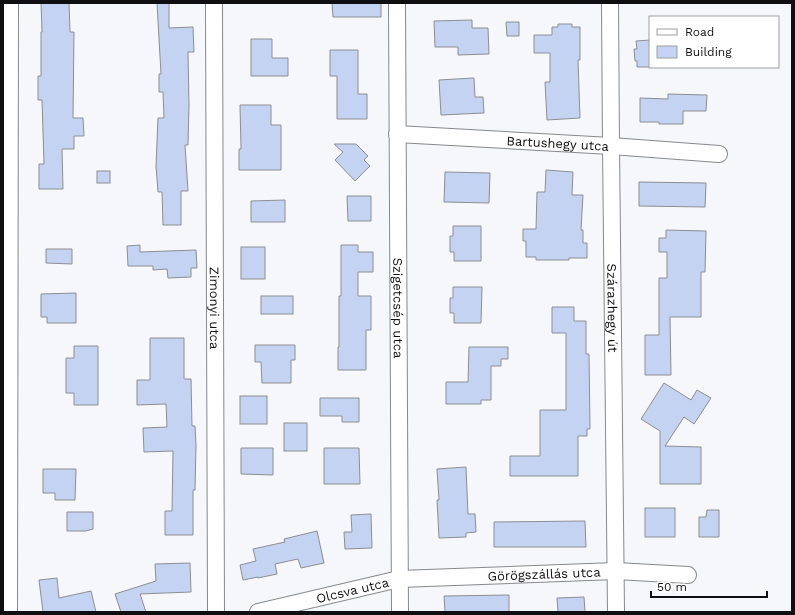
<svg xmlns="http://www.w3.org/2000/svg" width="795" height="615" font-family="'Work Sans',sans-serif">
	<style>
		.building { fill: #c4d3f1; stroke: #8c8e92 }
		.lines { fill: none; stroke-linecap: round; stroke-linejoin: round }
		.street-casing { stroke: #86888b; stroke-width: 18 }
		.street { stroke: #fff; stroke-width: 16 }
		.labels { text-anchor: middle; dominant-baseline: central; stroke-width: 3; stroke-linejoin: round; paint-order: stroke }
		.street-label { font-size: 13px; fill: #0f0f11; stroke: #fff }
	</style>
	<rect width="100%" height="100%" fill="#f5f7fb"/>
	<g class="building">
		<path d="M41,3H69L70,32H74L73,118H83L84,136H74V149H62L63,189H39V164H44L42,100H38V76H41V32H42Z"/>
		<path d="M157,3H169V28L193,27L194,52H188L189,106L188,145H185L188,191H181V225H163L162,192H158L156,166L158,118H164L163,92H159V74H161Z"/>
		<path d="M332,3H381V17H333Z"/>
		<path d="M472,20V28H488L489,54L458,55V47H435L434,21Z"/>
		<path d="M506,22H519V36H507Z"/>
		<path d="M558,24H572V27H580V60H578L580,118L547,120L545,82H550V53H534V35H552V27H558Z"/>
		<path d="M251,39H272V58H288V76H251Z"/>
		<path d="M650,40V67H637V61H635L634,49H637L636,41Z"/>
		<path d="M330,50H358V94H367V119H337V76H330Z"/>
		<path d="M474,78L475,97H483L484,113L441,115L439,80Z"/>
		<path d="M668,94L707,95L706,111H683V124H659V122H640V98L668,99Z"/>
		<path d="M240,105H271V125H281V170H239V149H241Z"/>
		<path d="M334,144H356L368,156L364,160L370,166L355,181L335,160L343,152Z"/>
		<path d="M546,170L573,172L572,195H583L581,230H583V243H587V258H569V260H536V257H526V241H523V229H536L537,192H545Z"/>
		<rect x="97" y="171" width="13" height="12"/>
		<path d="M445,172L490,173L489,203L444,202Z"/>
		<path d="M639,182L706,183L705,207L639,206Z"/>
		<path d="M347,196H371V221H348Z"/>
		<path d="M285,200V222H251V201Z"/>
		<path d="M453,226H481V261H454V252H450V236H453Z"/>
		<path d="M666,230L706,231L705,272H701V317H670L671,375H645V335H659V278H667V252H659V238H666Z"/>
		<path d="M140,245V252L196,250L197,268H191V277L168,278L167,269L153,270V266H128L127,246Z"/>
		<path d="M341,245H358V252H373V272H358V296H371V330H366V370H338V347H339V296H341Z"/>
		<rect x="241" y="247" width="24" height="32"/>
		<path d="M46,249H72V264L46,263Z"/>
		<path d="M453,287H482L481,323H454V313H450V298H453Z"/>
		<path d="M76,293V323H47V317H41V294Z"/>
		<rect x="261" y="296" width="32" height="18"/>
		<path d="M552,307H574V321H586V354H589L590,429H587V436H578V476H510V456H540V410H566V333H552Z"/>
		<path d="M150,338H184V379H191L192,426H195L196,445L195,490H193V535H165V511H172L173,451L144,452L143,428L167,427L166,404L137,405V380H150Z"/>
		<path d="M255,345H295V360H291V383H262L261,362H255Z"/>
		<path d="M74,346H98V405H74V393H66V358H74Z"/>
		<path d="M469,347H508V359H501V366H491V400H481V404H446V382H468Z"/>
		<path d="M664,383L691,400L697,390L711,398L694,424L684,417L665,446L701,447V484H660V431L641,419Z"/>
		<rect x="240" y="396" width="27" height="28"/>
		<path d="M320,398H359V422H342V416H320Z"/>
		<rect x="284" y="423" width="23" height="28"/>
		<path d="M241,448H273V475L241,474Z"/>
		<path d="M324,448H359L360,484H324Z"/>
		<path d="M466,467L468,514H475L476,532L466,533V537L439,538L437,500H439L437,469Z"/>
		<path d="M43,469H76L75,500H55V493H43Z"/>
		<rect x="645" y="508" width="30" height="29"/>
		<path d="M707,510H719V537H699V517H706Z"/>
		<path d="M67,512H93V529L86,531H67Z"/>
		<path d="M371,514L372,548L345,549L344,532H352L351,515Z"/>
		<path d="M585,521L586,547H494V522Z"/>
		<path d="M317,531L324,563L301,568L298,559L275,564L277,574L258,578V577L243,580L240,565L256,561L253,549L285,542L284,539Z"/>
		<path d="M190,563L191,592L140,594L146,612H121L115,594L156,581L155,564Z"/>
		<path d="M57,578L59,598L91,591L96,612H43L39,580Z"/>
		<path d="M509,595V612H445L444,596Z"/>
		<path d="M584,597L585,612H558L557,598Z"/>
	</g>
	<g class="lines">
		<defs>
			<g id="street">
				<path id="s1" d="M214,3L216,612"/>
				<path id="s2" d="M397,3L400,612"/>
				<path id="s3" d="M610,3L611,146L616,612"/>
				<path id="s4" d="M397,134L611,146L719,154"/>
				<path d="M9,612L10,3"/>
				<path id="s5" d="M258,612L399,579L616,571L688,575"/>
			</g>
		</defs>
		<use href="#street" class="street-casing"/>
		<use href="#street" class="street"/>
	</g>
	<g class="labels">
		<g class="street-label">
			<text stroke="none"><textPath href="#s4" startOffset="161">Bartushegy utca</textPath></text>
			<text stroke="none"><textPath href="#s1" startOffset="305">Zimonyi utca</textPath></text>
			<text stroke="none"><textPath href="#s2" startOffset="305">Szigetcsép utca</textPath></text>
			<text stroke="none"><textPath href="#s3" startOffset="305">Szárazhegy út</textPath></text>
			<text stroke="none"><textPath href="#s5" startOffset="290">Görögszállás utca</textPath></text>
			<text stroke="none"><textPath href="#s5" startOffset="97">Olcsva utca</textPath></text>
		</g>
	</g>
	<rect width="795" height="615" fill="none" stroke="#0f0f11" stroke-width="8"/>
	<rect x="649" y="16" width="130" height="52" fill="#ffffff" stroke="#9f9fa0"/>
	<rect x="657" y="29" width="20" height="6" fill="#ffffff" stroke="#9f9fa0"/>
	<text x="685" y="36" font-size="12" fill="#0f0f11">Road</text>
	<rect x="657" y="46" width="20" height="12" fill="#c4d3f1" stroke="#9f9fa0"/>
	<text x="685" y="56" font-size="12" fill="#0f0f11">Building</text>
	<path d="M651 591v6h116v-6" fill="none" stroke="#0f0f11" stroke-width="2"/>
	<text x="657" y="591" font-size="12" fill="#0f0f11" stroke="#ffffff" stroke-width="3" paint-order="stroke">50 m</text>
</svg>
